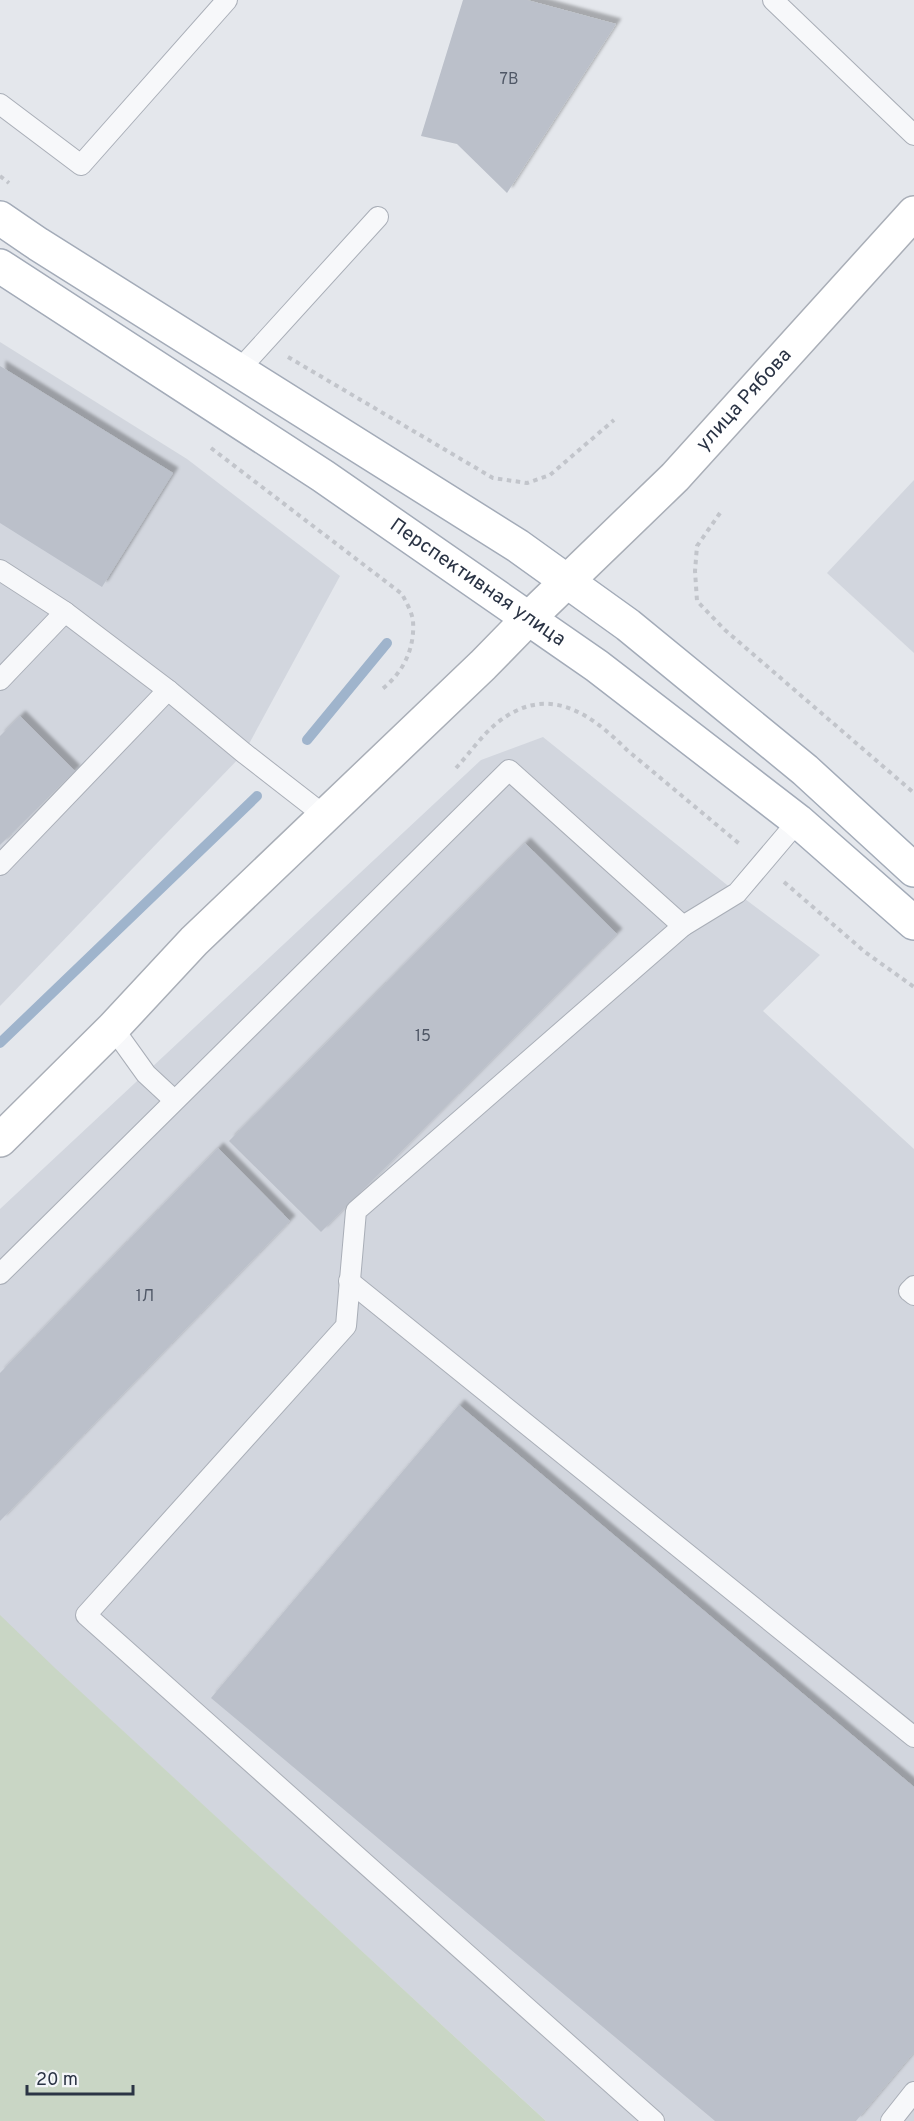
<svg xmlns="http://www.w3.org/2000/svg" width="914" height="2121" font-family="Overpass,sans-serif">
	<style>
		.built { fill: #d2d6de }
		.grass { fill: #c9d6c5 }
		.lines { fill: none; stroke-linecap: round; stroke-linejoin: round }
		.stream { stroke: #9fb4cc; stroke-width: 10 }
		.building { fill: #bbc0ca; filter: url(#shadow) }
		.lane-casing { stroke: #a9aeb7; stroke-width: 22 }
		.secondary-casing { stroke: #a9aeb7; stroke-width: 36 }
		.primary-casing { stroke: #a3abb8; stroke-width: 36 }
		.path { stroke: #c2c5cb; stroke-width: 4; stroke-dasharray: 4.5 4.5; stroke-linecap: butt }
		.lane { stroke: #f7f8fa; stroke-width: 20 }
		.secondary { stroke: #fff; stroke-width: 33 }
		.primary { stroke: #fff; stroke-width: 33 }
		.labels { text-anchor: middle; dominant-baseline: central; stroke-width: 4.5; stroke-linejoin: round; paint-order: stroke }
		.number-label { font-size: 16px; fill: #4f5766 }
		.street-label { font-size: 20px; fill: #2b3445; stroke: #f4f6f9 }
	</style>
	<defs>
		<filter id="shadow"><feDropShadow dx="5.5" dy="-5.5" stdDeviation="1.5" flood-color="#0004"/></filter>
	</defs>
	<rect width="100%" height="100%" fill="#e4e7ec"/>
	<g class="built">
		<path d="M0,342L187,459L340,576L244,753L0,1006Z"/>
		<path d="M914,480V653L827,573Z"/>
		<path d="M543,737L737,893L820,955L763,1011L914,1149V2121H546L0,1618V1209L481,760Z"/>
	</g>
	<path class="grass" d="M0,1615L55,1668L546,2121H0Z"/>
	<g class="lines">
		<g class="stream">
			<path d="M307,740L387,643"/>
			<path d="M0,1043L257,796"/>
		</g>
	</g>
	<g class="building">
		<path d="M463,0H527L616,24L507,193L457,144L421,136Z"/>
		<path d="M0,366L173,473L102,587L0,523Z"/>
		<path d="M20,716L75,771L0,845V736Z"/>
		<path d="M525,843L617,934L321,1232L229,1141Z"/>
		<path d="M218,1148L290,1221L0,1521V1373Z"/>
		<path d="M459,1405L914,1787V2052L856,2121H715L211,1698Z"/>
	</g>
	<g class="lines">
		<defs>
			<g id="lane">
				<path d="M773,0L914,135"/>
				<path d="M0,104L81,165L227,0"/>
				<path d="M239,370L378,217"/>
				<path d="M0,570L65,612L168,690L244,753L325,816"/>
				<path d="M0,680L65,612"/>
				<path d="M0,865L168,690"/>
				<path d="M113,1028L146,1074L174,1100"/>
				<path d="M0,1274L509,770L683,926L737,893L798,821"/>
				<path d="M349,1281L914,1737"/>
				<path d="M914,1286L909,1291L914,1295"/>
				<path d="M654,2121L86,1615L346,1326L356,1211L683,926"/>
				<path d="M891,2121L914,2092"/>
			</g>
			<g id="secondary">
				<path id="s1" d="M0,1140L113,1028L194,941L483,665L528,619L675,477L914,213"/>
			</g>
			<g id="primary">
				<path d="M0,218L38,244L518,546L628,625L805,770L914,870"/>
				<path id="s2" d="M0,266L323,476L597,666L798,821L914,923"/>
			</g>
		</defs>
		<use href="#lane" class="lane-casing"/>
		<use href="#secondary" class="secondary-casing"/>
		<use href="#primary" class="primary-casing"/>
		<g class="path">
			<path d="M0,176L9,183"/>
			<path d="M288,357L493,478L527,483L550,475L614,420"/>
			<path d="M211,448L402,594C406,602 412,612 413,621C415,649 403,673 381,690"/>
			<path d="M720,513L697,546L695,571L697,601L725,630L914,793"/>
			<path d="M456,768C469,754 482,735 497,723C547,683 589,712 627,750L742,846"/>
			<path d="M784,882L865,952L914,987"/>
		</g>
		<use href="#lane" class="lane"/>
		<use href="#secondary" class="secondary"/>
		<use href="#primary" class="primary"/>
	</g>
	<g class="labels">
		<g class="number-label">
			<text x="509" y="80">7В</text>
			<text x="423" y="1037">15</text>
			<text x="145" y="1297">1Л</text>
		</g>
		<g class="street-label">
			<text stroke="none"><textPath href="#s1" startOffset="1050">улица Рябова</textPath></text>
			<text stroke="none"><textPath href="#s2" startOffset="573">Перспективная улица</textPath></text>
		</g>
	</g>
	<path d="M27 2085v9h106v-9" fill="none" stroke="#2b3445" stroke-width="3"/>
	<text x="36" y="2085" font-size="18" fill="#2b3445" stroke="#f4f6f9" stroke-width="4.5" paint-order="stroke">20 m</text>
</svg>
